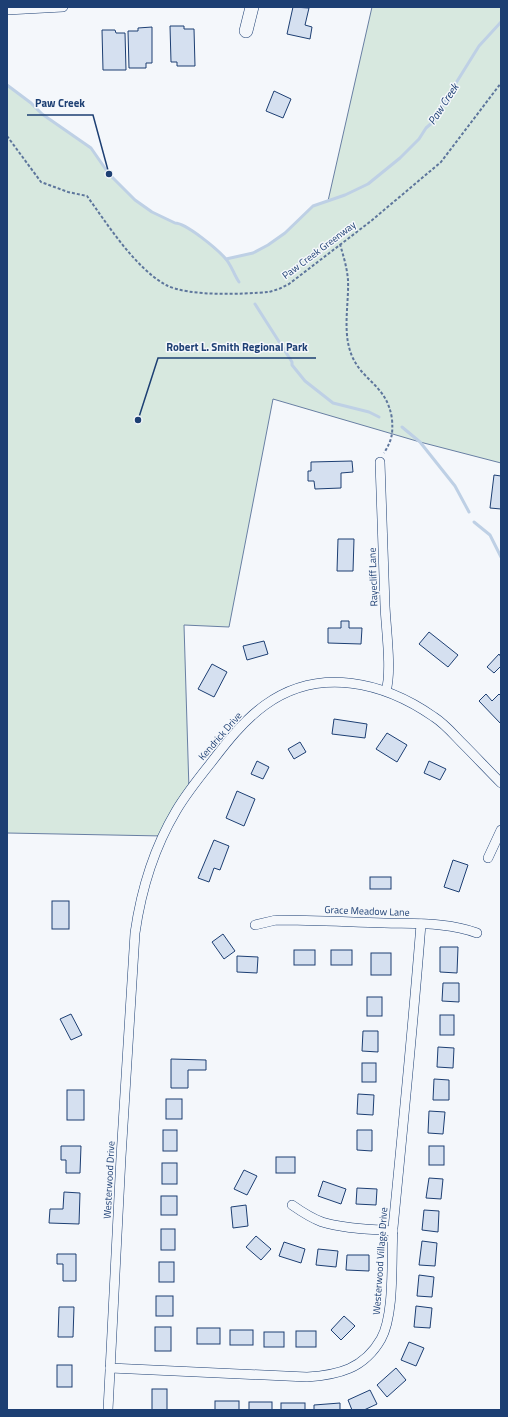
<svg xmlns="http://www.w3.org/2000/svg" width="508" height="1417" font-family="'Titillium Web',sans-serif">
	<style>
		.green { fill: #d7e8df; stroke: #687fa3 }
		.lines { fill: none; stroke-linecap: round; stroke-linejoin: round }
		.stream { stroke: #bed0e5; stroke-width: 3 }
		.building { fill: #d5e0f0; stroke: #1d3f73 }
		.street-casing { stroke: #1d3f73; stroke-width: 10 }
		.secondary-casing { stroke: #1d3f73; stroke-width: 14 }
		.path { stroke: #5e769c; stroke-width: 2; stroke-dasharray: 3 2; stroke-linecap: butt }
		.street { stroke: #f4f7fb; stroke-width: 9 }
		.secondary { stroke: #f4f7fb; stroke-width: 13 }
		.labels { text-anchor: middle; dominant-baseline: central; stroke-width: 3; stroke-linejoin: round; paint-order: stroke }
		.street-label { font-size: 10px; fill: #1d3f73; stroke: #f4f7fb }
		.water-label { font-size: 11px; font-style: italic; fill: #1d3f73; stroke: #f4f7fb }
		.leader { fill: none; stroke: #1d3f73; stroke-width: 1.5 }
		.callout-dot { fill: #1d3f73; stroke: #f4f7fb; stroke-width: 1.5 }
		.callout-label { font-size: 11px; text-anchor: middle; font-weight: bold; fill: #1d3f73; stroke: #f4f7fb; stroke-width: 3; stroke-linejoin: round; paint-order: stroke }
	</style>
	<rect width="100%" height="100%" fill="#f4f7fb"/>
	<path class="green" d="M372,7H501V463L420,442L273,399L229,627L184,625L189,790L163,836L7,833V85L31,103L42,114L91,148L109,174L135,200L152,212L175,223C188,223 216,250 226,259L253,253L268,245L285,233L313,206L328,201Z"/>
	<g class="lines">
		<g class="stream">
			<path d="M7,85L31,103L42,114L91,148L109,174L135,200L152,212L175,223C186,223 217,249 225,258C231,264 234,275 239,282"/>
			<path d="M226,259L253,253L268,245L285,233L313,206L345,195L368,184L400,158L419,139L426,128L434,121L451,91L479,46L501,22"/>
			<path d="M255,304L292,362V365L305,381L333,403L369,412L379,417"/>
			<path d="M402,427L420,442L455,486L469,512"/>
			<path d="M474,522L490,535L501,557"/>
		</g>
	</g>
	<g class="building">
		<path d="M293,7L309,8L305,25L312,27L310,39L287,34Z"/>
		<path d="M170,26H184V29H194L195,66H177V62H171Z"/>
		<path d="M152,27V63H146V68H129L128,31H138V28Z"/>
		<path d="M102,30H115L116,33H125L126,70H103Z"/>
		<path d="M274,91L291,99L283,118L266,111Z"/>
		<path d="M352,461L353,472L341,473V488L315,489L314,481H308V471H311V462Z"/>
		<path d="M494,475L501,476V509L490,508Z"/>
		<path d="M338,539H354L353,571H337Z"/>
		<path d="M341,621H349V628H362L361,644L328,643V628H341Z"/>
		<path d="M429,632L458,655L448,667L419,644Z"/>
		<path d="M264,641L268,654L247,660L243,646Z"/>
		<path d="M499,654L501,657V666L494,673L487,667Z"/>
		<path d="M212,664L227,672L214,697L198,689Z"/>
		<path d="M486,694L492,701L499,694L501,696V724L479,701Z"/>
		<path d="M334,719L367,724L365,738L332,734Z"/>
		<path d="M387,733L407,745L397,762L376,749Z"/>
		<path d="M300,742L306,752L294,759L288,749Z"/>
		<path d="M257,761L269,767L263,779L251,774Z"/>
		<path d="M429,761L446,769L440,780L424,773Z"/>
		<path d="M237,791L255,799L244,826L226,818Z"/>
		<path d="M214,840L229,846L220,870L214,868L209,882L198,878Z"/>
		<path d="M453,860L468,865L459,892L444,887Z"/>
		<rect x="370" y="877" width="21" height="12"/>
		<rect x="52" y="901" width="17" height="28"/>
		<path d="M223,934L235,951L224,959L212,942Z"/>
		<path d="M440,947H458L457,973L440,972Z"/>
		<rect x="294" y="950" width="21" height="15"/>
		<rect x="331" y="950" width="21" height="15"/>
		<rect x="371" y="953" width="20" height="22"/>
		<path d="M237,956L258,957L257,973L237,972Z"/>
		<path d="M443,983H459V1002L442,1001Z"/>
		<rect x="367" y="997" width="15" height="19"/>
		<path d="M71,1014L82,1035L71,1040L60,1019Z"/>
		<rect x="440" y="1015" width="14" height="20"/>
		<path d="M363,1031H378V1052L362,1051Z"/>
		<path d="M438,1047L454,1048L453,1068L437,1067Z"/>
		<path d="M171,1059L206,1060V1070H188V1088H171Z"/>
		<rect x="362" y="1063" width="14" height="19"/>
		<path d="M434,1079L449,1080V1100H433Z"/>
		<rect x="67" y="1090" width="17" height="30"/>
		<path d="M358,1094L374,1095L373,1115L357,1114Z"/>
		<rect x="166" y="1099" width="16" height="20"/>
		<path d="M429,1111L445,1112L443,1134L428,1133Z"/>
		<rect x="163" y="1130" width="14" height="21"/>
		<path d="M357,1130H372V1151L357,1150Z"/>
		<path d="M61,1146H81L80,1173H66V1160H61Z"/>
		<rect x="429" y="1146" width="15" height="19"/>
		<rect x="276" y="1157" width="19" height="16"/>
		<rect x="162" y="1163" width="15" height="21"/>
		<path d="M244,1170L257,1176L247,1195L234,1189Z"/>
		<path d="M429,1178L443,1179L441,1199L426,1198Z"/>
		<path d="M323,1181L346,1189L341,1204L318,1196Z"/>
		<path d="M357,1188L377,1189L376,1205L356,1204Z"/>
		<path d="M64,1192L80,1193L79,1224L49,1223L50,1209H63Z"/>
		<rect x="161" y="1196" width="16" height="19"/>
		<path d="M246,1205L248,1226L233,1228L231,1207Z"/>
		<path d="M424,1210L439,1211L438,1232L422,1230Z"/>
		<rect x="161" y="1229" width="14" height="21"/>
		<path d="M256,1236L271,1249L261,1260L246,1247Z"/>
		<path d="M422,1241L437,1243L435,1266L419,1265Z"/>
		<path d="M284,1242L305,1249L301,1263L279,1256Z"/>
		<path d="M318,1249L338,1251L336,1267L316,1265Z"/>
		<path d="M57,1254H76V1281H63V1264H57Z"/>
		<path d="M347,1255H369V1271L346,1270Z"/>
		<rect x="159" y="1262" width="15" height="20"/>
		<path d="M419,1275L434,1277L432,1297L417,1296Z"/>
		<rect x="156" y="1296" width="17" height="20"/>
		<path d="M416,1306L432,1308L430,1328L414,1327Z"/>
		<path d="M59,1307H74L73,1337H58Z"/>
		<path d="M344,1316L355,1326L341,1340L331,1330Z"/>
		<rect x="155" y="1327" width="16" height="24"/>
		<rect x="197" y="1328" width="23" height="16"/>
		<rect x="230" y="1330" width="23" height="15"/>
		<rect x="296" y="1331" width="20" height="16"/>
		<rect x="264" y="1332" width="20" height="15"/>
		<path d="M409,1342L424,1348L416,1366L401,1360Z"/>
		<rect x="57" y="1365" width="15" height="22"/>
		<path d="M396,1368L406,1380L387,1397L377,1385Z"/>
		<rect x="152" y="1389" width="15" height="21"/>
		<path d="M370,1390L377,1404L364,1410H352L348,1400Z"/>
		<rect x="215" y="1401" width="24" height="9"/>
		<rect x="249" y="1402" width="23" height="8"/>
		<rect x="281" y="1403" width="24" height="7"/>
		<path d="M340,1403V1410H314V1405Z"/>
	</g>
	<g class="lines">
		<defs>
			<g id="street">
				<path d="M7,10L63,7"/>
				<path d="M380,462C382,510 383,558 385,606C386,629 392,671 386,691"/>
				<path d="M488,858L501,830"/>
				<path d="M255,925L276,920C312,920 348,922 384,923C415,924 448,922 477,933"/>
				<path d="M292,1205C302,1212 311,1218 322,1222C345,1229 370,1229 393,1231"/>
				<path d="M110,1368L307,1377C338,1375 364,1369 381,1339C395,1314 391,1259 393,1228C403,1127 413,1026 421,924"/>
				<path d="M108,1410L121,1157L135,933C141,891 154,848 176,811C186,794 198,779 210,764C226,743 243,721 265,705C319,666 384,682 434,717C445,724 454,735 463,744C476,757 488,770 501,783"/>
			</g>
			<path id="secondary" d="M246,31L252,7"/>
		</defs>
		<use href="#street" class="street-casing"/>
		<use href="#secondary" class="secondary-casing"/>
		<g class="path">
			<path d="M7,136L41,182L68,192L87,196C108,225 135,268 166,285C189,297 244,294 269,292L279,289L289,284L371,221L441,162L501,83"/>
			<path d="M340,244C343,255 347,267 348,280C349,304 342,333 352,356C363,382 387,385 392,419C393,434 392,440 384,453"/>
		</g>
		<use href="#street" class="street"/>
		<use href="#secondary" class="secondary"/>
	</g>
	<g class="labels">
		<g class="street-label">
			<text transform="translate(319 250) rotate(-37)">Paw Creek Greenway</text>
			<text transform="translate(373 577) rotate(-92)">Rayecliff Lane</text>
			<text transform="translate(220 736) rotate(-49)">Kendrick Drive</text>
			<text transform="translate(367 911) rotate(2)">Grace Meadow Lane</text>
			<text transform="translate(109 1180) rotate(-87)">Westerwood Drive</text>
			<text transform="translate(380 1261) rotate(-86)">Westerwood Village Drive</text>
		</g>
		<g class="water-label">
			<text transform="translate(443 104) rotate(-57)">Paw Creek</text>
		</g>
	</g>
	<path class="leader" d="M109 174L93 115H27M138 420L158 358H316"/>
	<g class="callout-dot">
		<circle cx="109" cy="174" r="4"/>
		<circle cx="138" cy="420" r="4"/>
	</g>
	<g class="callout-label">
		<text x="60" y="107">Paw Creek</text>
		<text x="237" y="351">Robert L. Smith Regional Park</text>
	</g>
	<rect width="508" height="1417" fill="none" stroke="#1d3f73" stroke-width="16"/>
</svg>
